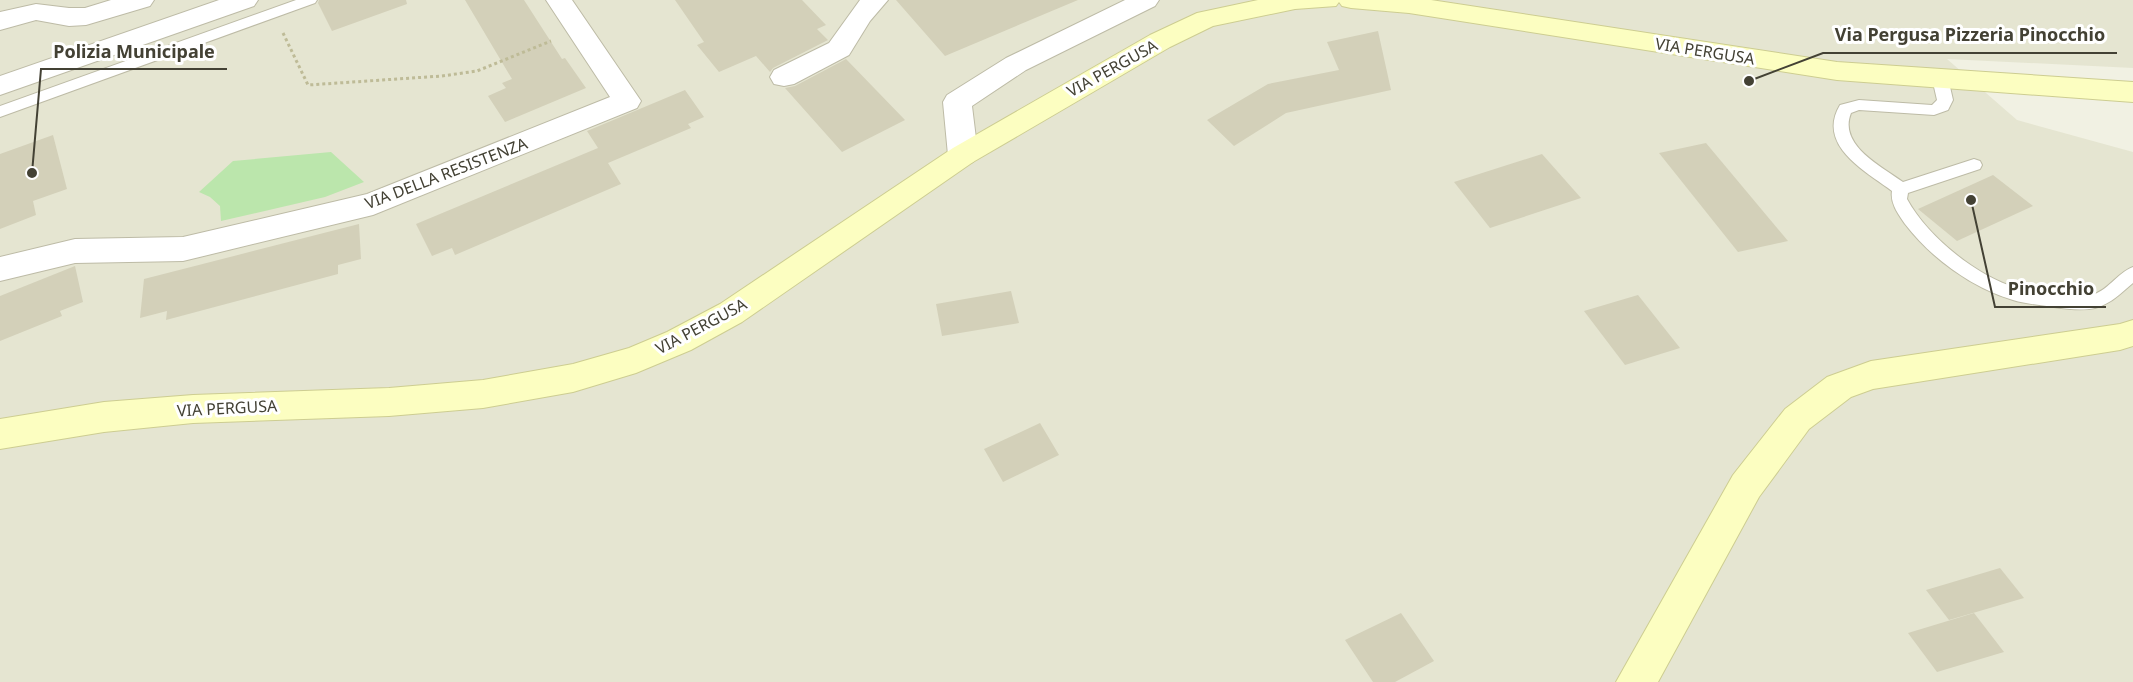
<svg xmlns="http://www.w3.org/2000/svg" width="2133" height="682" font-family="'Noto Sans',sans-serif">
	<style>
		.residential { fill: #e5e5d1 }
		.green { fill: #bbe6ac }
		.building { fill: #d3d0b9 }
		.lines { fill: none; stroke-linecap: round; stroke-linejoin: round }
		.lane-casing { stroke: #bdbba6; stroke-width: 2 }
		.street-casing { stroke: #bdbba6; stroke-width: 2 }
		.secondary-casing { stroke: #cdcd91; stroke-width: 2 }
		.path { stroke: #bebb97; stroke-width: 3; stroke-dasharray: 3 3; stroke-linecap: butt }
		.lane { fill: #fff; fill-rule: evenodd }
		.street { fill: #fff; fill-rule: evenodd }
		.secondary { fill: #fcfec1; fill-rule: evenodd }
		.labels { text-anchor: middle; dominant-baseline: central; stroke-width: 6; stroke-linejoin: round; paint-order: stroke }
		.street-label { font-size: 16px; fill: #434134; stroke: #fff }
		.leader { fill: none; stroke: #434134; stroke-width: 2 }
		.callout-dot { fill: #434134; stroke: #fff; stroke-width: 2 }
		.callout-label { font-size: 18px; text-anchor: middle; font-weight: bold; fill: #434134; stroke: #fff; stroke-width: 6; stroke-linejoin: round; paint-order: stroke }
	</style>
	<rect width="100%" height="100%" fill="#f1f1e3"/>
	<path class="residential" d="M0,0H2133V68L1947,59L2017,120L2133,152V682H0Z"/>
	<path class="green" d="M331,152L364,182L325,197L221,221L220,206L210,197L199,192L233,161Z"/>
	<g class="building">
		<path d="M319,0H406L407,4L332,31L318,3Z"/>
		<path d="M465,0H524L562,59L565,58L586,88L505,122L488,96L506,88L502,83L512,79Z"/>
		<path d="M675,0H802L826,25L817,29L828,40L773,68L770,72L756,56L719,72L697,45L704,42Z"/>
		<path d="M896,0H1078L945,56Z"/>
		<path d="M1378,31L1391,90L1286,113L1234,146L1207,120L1268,84L1339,70L1327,42Z"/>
		<path d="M846,59L905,120L842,152L785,88L795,86Z"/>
		<path d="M685,90L704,117L688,124L691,128L608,163L621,184L455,255L452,248L432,256L416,224L598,148L587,131Z"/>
		<path d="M53,135L67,189L33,201L36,215L0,229V154Z"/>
		<path d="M1706,143L1788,241L1738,252L1659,153Z"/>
		<path d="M1542,154L1581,198L1490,228L1454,182Z"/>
		<path d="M1993,175L2033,206L1957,241L1918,209Z"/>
		<path d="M359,224L361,259L338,265V274L166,320L167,311L140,318L144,279Z"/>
		<path d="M75,266L83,302L60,311L62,316L0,341V296Z"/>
		<path d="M1011,291L1019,323L942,336L936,304Z"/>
		<path d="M1638,295L1680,348L1625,365L1584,311Z"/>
		<path d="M1040,423L1059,455L1003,482L984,449Z"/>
		<path d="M2000,568L2024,598L1949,620L1926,590Z"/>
		<path d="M1401,613L1434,661L1395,682H1373L1345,640Z"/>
		<path d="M1974,613L2004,652L1937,672L1908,633Z"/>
	</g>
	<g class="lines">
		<defs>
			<g id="lane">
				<path d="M296,0H317L315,3L0,117V106Z"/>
				<path d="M1940,73L1948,78L1953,100L1948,110L1934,115L1859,110L1851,113C1838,145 1881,166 1903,182L1974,159L1980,161L1982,165L1980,169L1908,193L1907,199C1927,236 1976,276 2017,288C2029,291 2042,291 2054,293C2066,295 2079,297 2091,295C2107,292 2117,273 2133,267V283C2121,293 2111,304 2095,308C2082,311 2067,309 2054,307C2040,305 2026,304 2013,300C1972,288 1931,258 1905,224C1898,214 1890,203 1892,191C1865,171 1816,145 1840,105L1859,100L1932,105L1937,100L1932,78Z"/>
			</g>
			<g id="street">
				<path d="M111,0H154L150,6L86,25L69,26L36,20L0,30V12L36,4L69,8H85Z"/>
				<path d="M219,0H258L254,6L0,95V76Z"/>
				<path d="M546,0H572L641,101L637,108L373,215L183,261L75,263L0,281V257L75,239L183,237L367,194L610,97Z"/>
				<path d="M860,0H888L870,21L849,55L794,84L784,86L774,84L770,77L774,70L829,43Z"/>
				<path d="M1125,0H1159L1155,6L1026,70L972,106L978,155L973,162L963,165L953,162L948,155L943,102L947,95L1006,58Z"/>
			</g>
			<g id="secondary">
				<path d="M1258,0H1431L1837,62L2133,82V102L1837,80L1409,13L1351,8L1342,6L1339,2L1336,6L1295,9L1213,26L1170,47L973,162L742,322L691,350L636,373L573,392L483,408L389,416L193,423L104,432L0,449V419L104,402L193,395L389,388L483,380L573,364L629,348L667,332L720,304L953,148L1150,35L1197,13Z"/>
				<path d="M2133,320V346L2120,350L1873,389L1851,397L1809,429L1759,497L1658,682H1616L1733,475L1785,409L1827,377L1871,361L2120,324Z"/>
			</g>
		</defs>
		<use href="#lane" class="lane-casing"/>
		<use href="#street" class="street-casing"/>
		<use href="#secondary" class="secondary-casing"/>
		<path class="path" d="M283,33L308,85L442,76L477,71L551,41"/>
		<use href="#lane" class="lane"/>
		<use href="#street" class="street"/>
		<use href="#secondary" class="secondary"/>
	</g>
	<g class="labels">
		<g class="street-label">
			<text transform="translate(1705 51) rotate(9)">VIA PERGUSA</text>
			<text transform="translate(1112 68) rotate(-29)">VIA PERGUSA</text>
			<text transform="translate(446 173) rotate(-21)">VIA DELLA RESISTENZA</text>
			<text transform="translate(701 326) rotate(-28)">VIA PERGUSA</text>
			<text transform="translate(227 408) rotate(-3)">VIA PERGUSA</text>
		</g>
	</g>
	<path class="leader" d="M1749 81L1823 53H2117M32 173L41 69H227M1971 200L1995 307H2106"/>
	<g class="callout-dot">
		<circle cx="1749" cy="81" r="6"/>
		<circle cx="32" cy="173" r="6"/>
		<circle cx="1971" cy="200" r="6"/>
	</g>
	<g class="callout-label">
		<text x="1970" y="41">Via Pergusa Pizzeria Pinocchio</text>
		<text x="134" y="58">Polizia Municipale</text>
		<text x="2051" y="295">Pinocchio</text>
	</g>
</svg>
